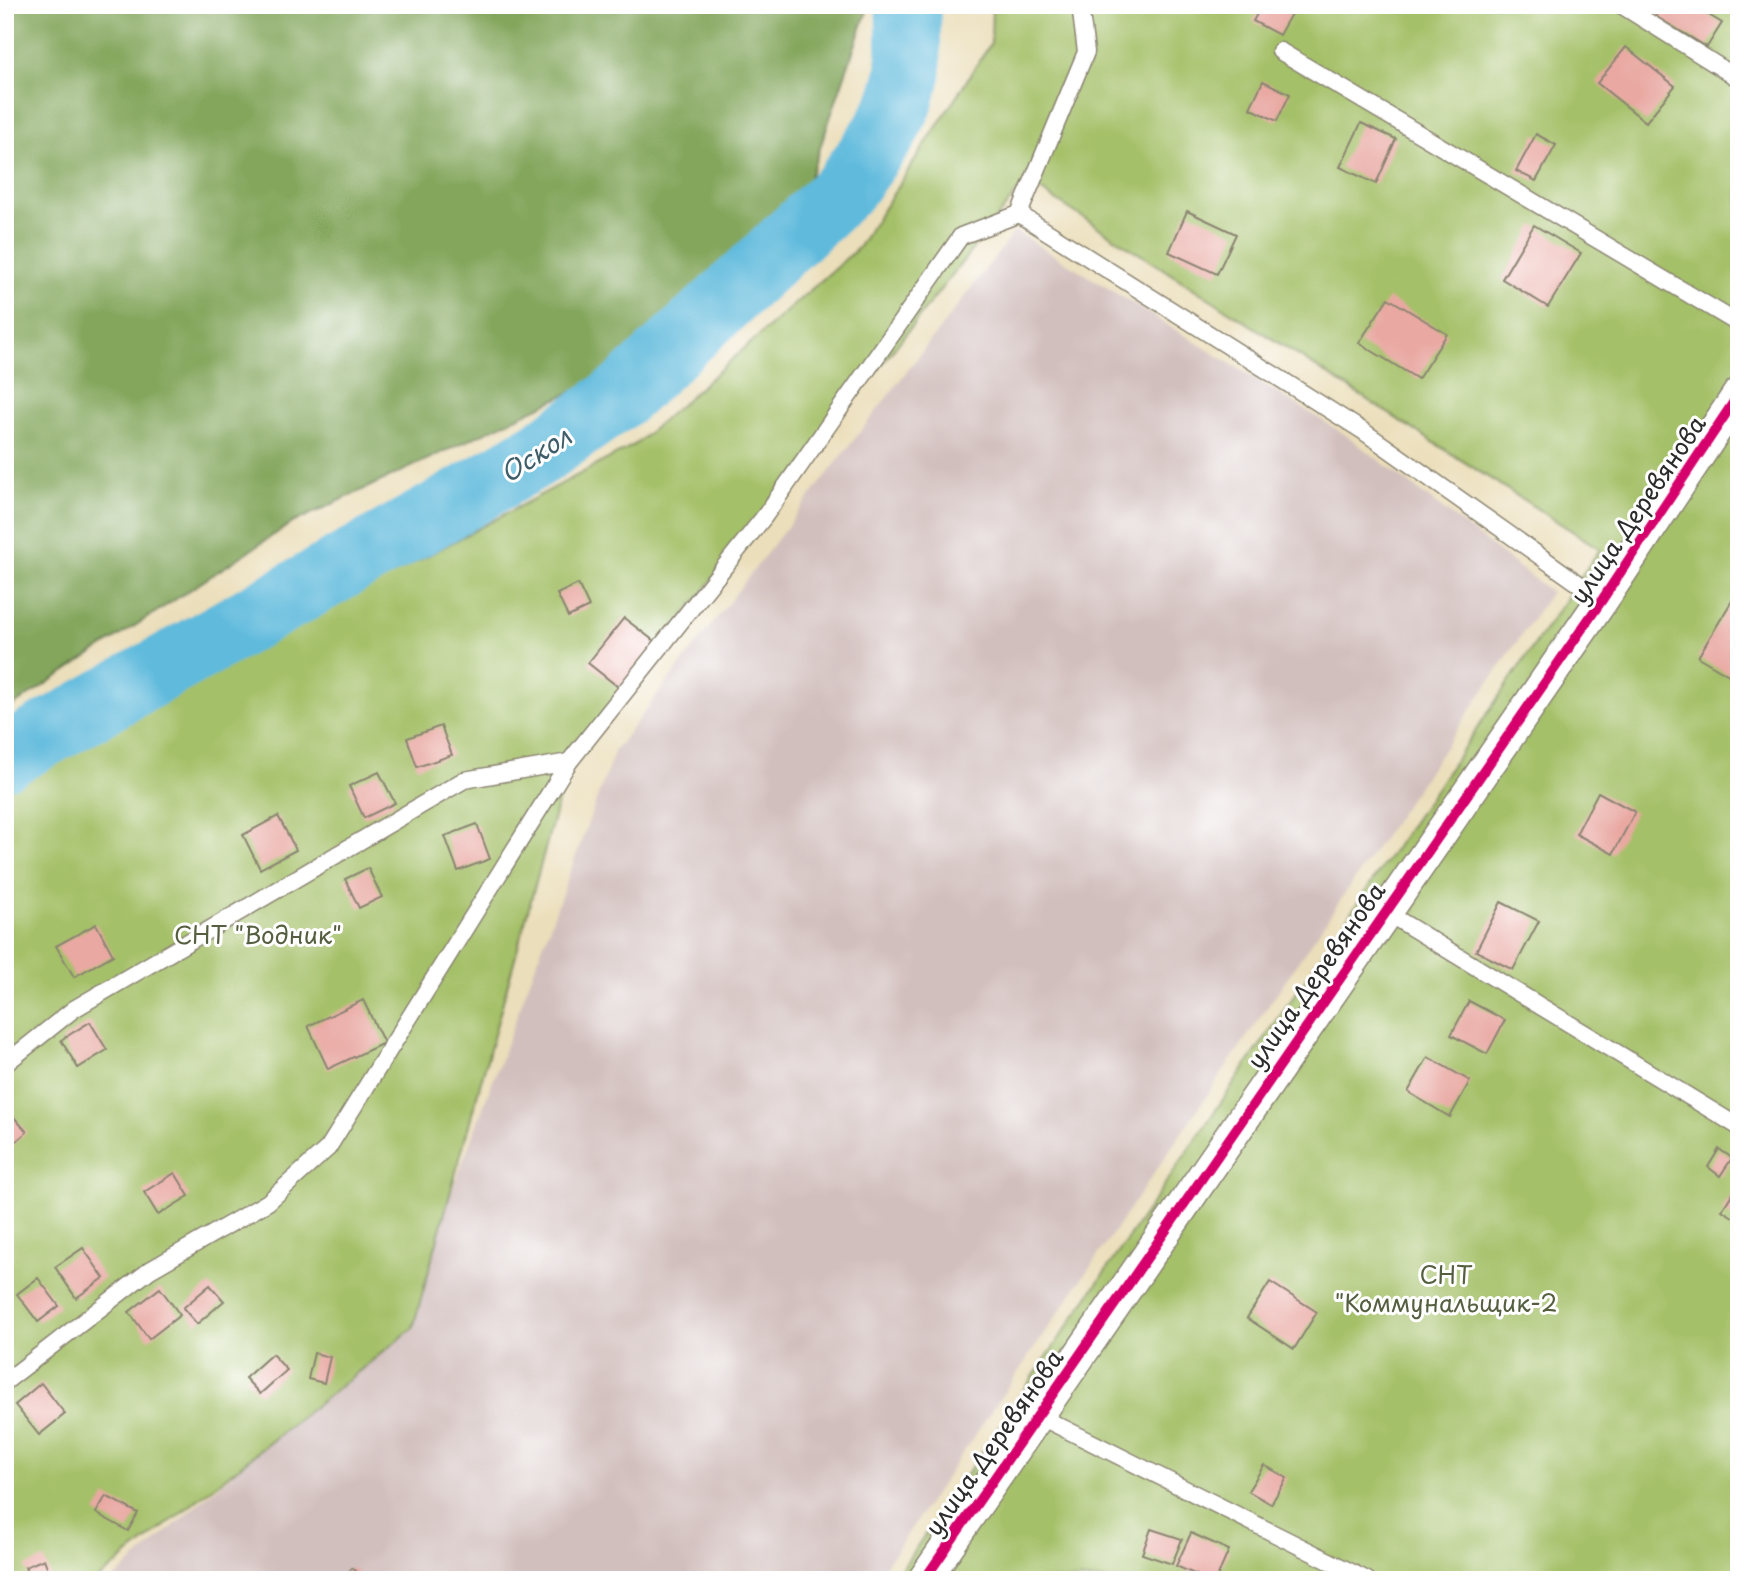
<svg xmlns="http://www.w3.org/2000/svg" width="1744" height="1585" font-family="'Playpen Sans',sans-serif">
	<style>
		.industrial { fill: #d1bfbd }
		.green { fill: #a4c067; stroke: #687649; stroke-width: 2 }
		.forest { fill: #83a65c; stroke: #576844; stroke-width: 2 }
		.lines { fill: none; stroke-linecap: round; stroke-linejoin: round }
		.river { stroke: #5ebadc; stroke-width: 65 }
		.building { fill: #e9a8a2 }
		.service-casing { stroke: #8b8472; stroke-width: 19 }
		.minor-casing { stroke: #8b8472; stroke-width: 35 }
		.service { stroke: #fff; stroke-width: 16 }
		.minor { stroke: #fff; stroke-width: 32 }
		.cycleway-casing { stroke: #fff; stroke-width: 15 }
		.cycleway { stroke: #d6006c; stroke-width: 10 }
		.labels { text-anchor: middle; dominant-baseline: central; stroke-width: 6; stroke-linejoin: round; paint-order: stroke }
		.street-label { font-size: 24px; fill: #2b2b2b; stroke: #fff }
		.park-label { font-size: 24px; fill: #555f40; stroke: #fff }
		.water-label { font-size: 26px; font-style: italic; fill: #3d5d69; stroke: #fff }
	</style>
	<rect width="100%" height="100%" fill="#fff"/>
	<filter id="ink" filterUnits="userSpaceOnUse"><feTurbulence type="fractalNoise" baseFrequency=".0143" numOctaves="2"/><feDisplacementMap in="SourceGraphic" scale="14" xChannelSelector="R" yChannelSelector="G"/><feConvolveMatrix kernelMatrix="1 2 1 2 8 2 1 2 1" color-interpolation-filters="sRGB"/></filter>
	<filter id="wash" filterUnits="userSpaceOnUse"><feTurbulence type="fractalNoise" baseFrequency=".00686" numOctaves="4" result="noise"/><feDisplacementMap in="SourceGraphic" scale="28" xChannelSelector="R" yChannelSelector="G"/><feGaussianBlur stdDeviation="1.57" result="paint"/><feColorMatrix in="noise" values="0 0 0 0 0 0 0 0 0 0 0 0 0 0 0 0 0 1.4 0 .05"/><feComposite in="paint" operator="in"/></filter>
	<g filter="url(#wash)">
		<rect width="100%" height="100%" fill="#ebdeba"/>
		<path class="industrial" d="M1015,231L1346,435L1551,592L876,1580H112L403,1324L615,750Z"/>
		<path class="green" d="M992,5H1739V1580H894L1600,549L1026,181L569,762L413,1328L97,1580H5V785L51,757L636,444L858,248L991,43Z"/>
		<path class="forest" d="M5,5H869L793,226L603,377L292,523L5,711Z"/>
		<g class="lines">
			<path class="river" d="M5,757L454,504L542,452L624,394L844,189L884,134L900,104L909,72L908,5"/>
		</g>
		<g id="blocks">
			<g class="building">
				<path d="M1262,5H1275L1291,14L1279,35L1253,21Z"/>
				<path d="M1662,5H1692L1722,23L1707,47L1655,16Z"/>
				<path d="M1626,47L1675,86L1646,122L1597,83Z"/>
				<path d="M1263,81L1290,94L1277,121L1250,108Z"/>
				<path d="M1361,123L1396,139L1376,184L1340,167Z"/>
				<path d="M1536,134L1556,145L1536,181L1516,171Z"/>
				<path d="M1187,211L1236,234L1217,274L1169,252Z"/>
				<path d="M1534,225L1581,253L1548,307L1502,279Z"/>
				<path d="M1388,298L1447,334L1418,379L1359,343Z"/>
				<path d="M578,584L589,607L568,617L557,594Z"/>
				<path d="M1739,589V681L1698,657Z"/>
				<path d="M624,618L658,644L622,690L588,663Z"/>
				<path d="M441,726L452,755L417,767L407,738Z"/>
				<path d="M379,772L395,803L364,818L349,786Z"/>
				<path d="M1598,792L1635,812L1613,854L1576,834Z"/>
				<path d="M278,816L296,850L260,869L243,835Z"/>
				<path d="M477,824L490,859L458,871L445,836Z"/>
				<path d="M368,868L382,897L359,908L345,879Z"/>
				<path d="M1501,902L1539,921L1513,970L1476,951Z"/>
				<path d="M96,924L113,955L74,977L56,946Z"/>
				<path d="M363,1000L384,1043L328,1069L308,1026Z"/>
				<path d="M1469,1001L1505,1020L1487,1054L1451,1035Z"/>
				<path d="M90,1022L107,1050L78,1068L61,1040Z"/>
				<path d="M1428,1057L1470,1081L1450,1117L1408,1092Z"/>
				<path d="M5,1107L27,1132L7,1149L5,1146Z"/>
				<path d="M1719,1149L1732,1158L1720,1176L1708,1167Z"/>
				<path d="M175,1173L189,1196L158,1215L144,1192Z"/>
				<path d="M1739,1183V1221L1722,1210Z"/>
				<path d="M83,1248L104,1278L76,1298L55,1267Z"/>
				<path d="M38,1278L59,1306L38,1322L17,1294Z"/>
				<path d="M1270,1282L1317,1312L1294,1349L1247,1318Z"/>
				<path d="M210,1285L224,1301L197,1324L183,1308Z"/>
				<path d="M160,1288L180,1315L149,1339L129,1312Z"/>
				<path d="M314,1353L330,1357L324,1383L308,1379Z"/>
				<path d="M272,1354L287,1370L260,1394L245,1378Z"/>
				<path d="M41,1383L65,1414L39,1435L15,1405Z"/>
				<path d="M1264,1465L1287,1478L1271,1504L1248,1491Z"/>
				<path d="M106,1496L138,1513L128,1531L96,1513Z"/>
				<path d="M1151,1529L1182,1539L1172,1564L1142,1554Z"/>
				<path d="M1191,1533L1229,1550L1216,1580H1208L1176,1566Z"/>
				<path d="M44,1559L52,1580H30L25,1567Z"/>
				<path d="M352,1568L367,1580H342Z"/>
			</g>
		</g>
	</g>
	<g filter="url(#ink)">
		<use href="#blocks" fill-opacity="0" stroke="#8b8472" stroke-width="2"/>
		<g class="lines">
			<defs>
				<g id="service">
					<path d="M1621,5L1739,79"/>
					<path d="M1280,51L1739,324"/>
					<path d="M1019,214L1363,431L1602,600"/>
					<path d="M1384,911L1739,1127"/>
					<path d="M5,1064L74,1009L464,780L569,762"/>
					<path d="M5,1382L150,1270L268,1202L328,1148L569,762L764,517L961,236L1019,214L1086,52L1080,5"/>
					<path d="M1037,1415L1367,1580"/>
				</g>
				<path id="minor" d="M924,1580L1602,600L1739,394"/>
			</defs>
			<use href="#service" class="service-casing"/>
			<use href="#minor" class="minor-casing"/>
			<use href="#service" class="service"/>
			<use href="#minor" class="minor"/>
			<defs>
				<path id="cycleway" d="M924,1580L1602,600L1739,394"/>
			</defs>
			<use href="#cycleway" class="cycleway-casing"/>
			<use href="#cycleway" class="cycleway"/>
		</g>
	</g>
	<g class="labels">
		<g class="street-label">
			<text transform="translate(1637 509) rotate(-56)">улица Деревянова</text>
			<text transform="translate(1315 975) rotate(-55)">улица Деревянова</text>
			<text transform="translate(993 1442) rotate(-55)">улица Деревянова</text>
		</g>
		<g class="park-label">
			<text x="258" y="934">СНТ "Водник"</text>
			<text x="1446" y="1274">СНТ<tspan x="1446" dy="28">"Коммунальщик-2</tspan></text>
		</g>
		<g class="water-label">
			<text transform="translate(535 454) rotate(-33)">Оскол</text>
		</g>
	</g>
	<rect width="1744" height="1585" fill="none" stroke="#fff" stroke-width="28"/>
</svg>
